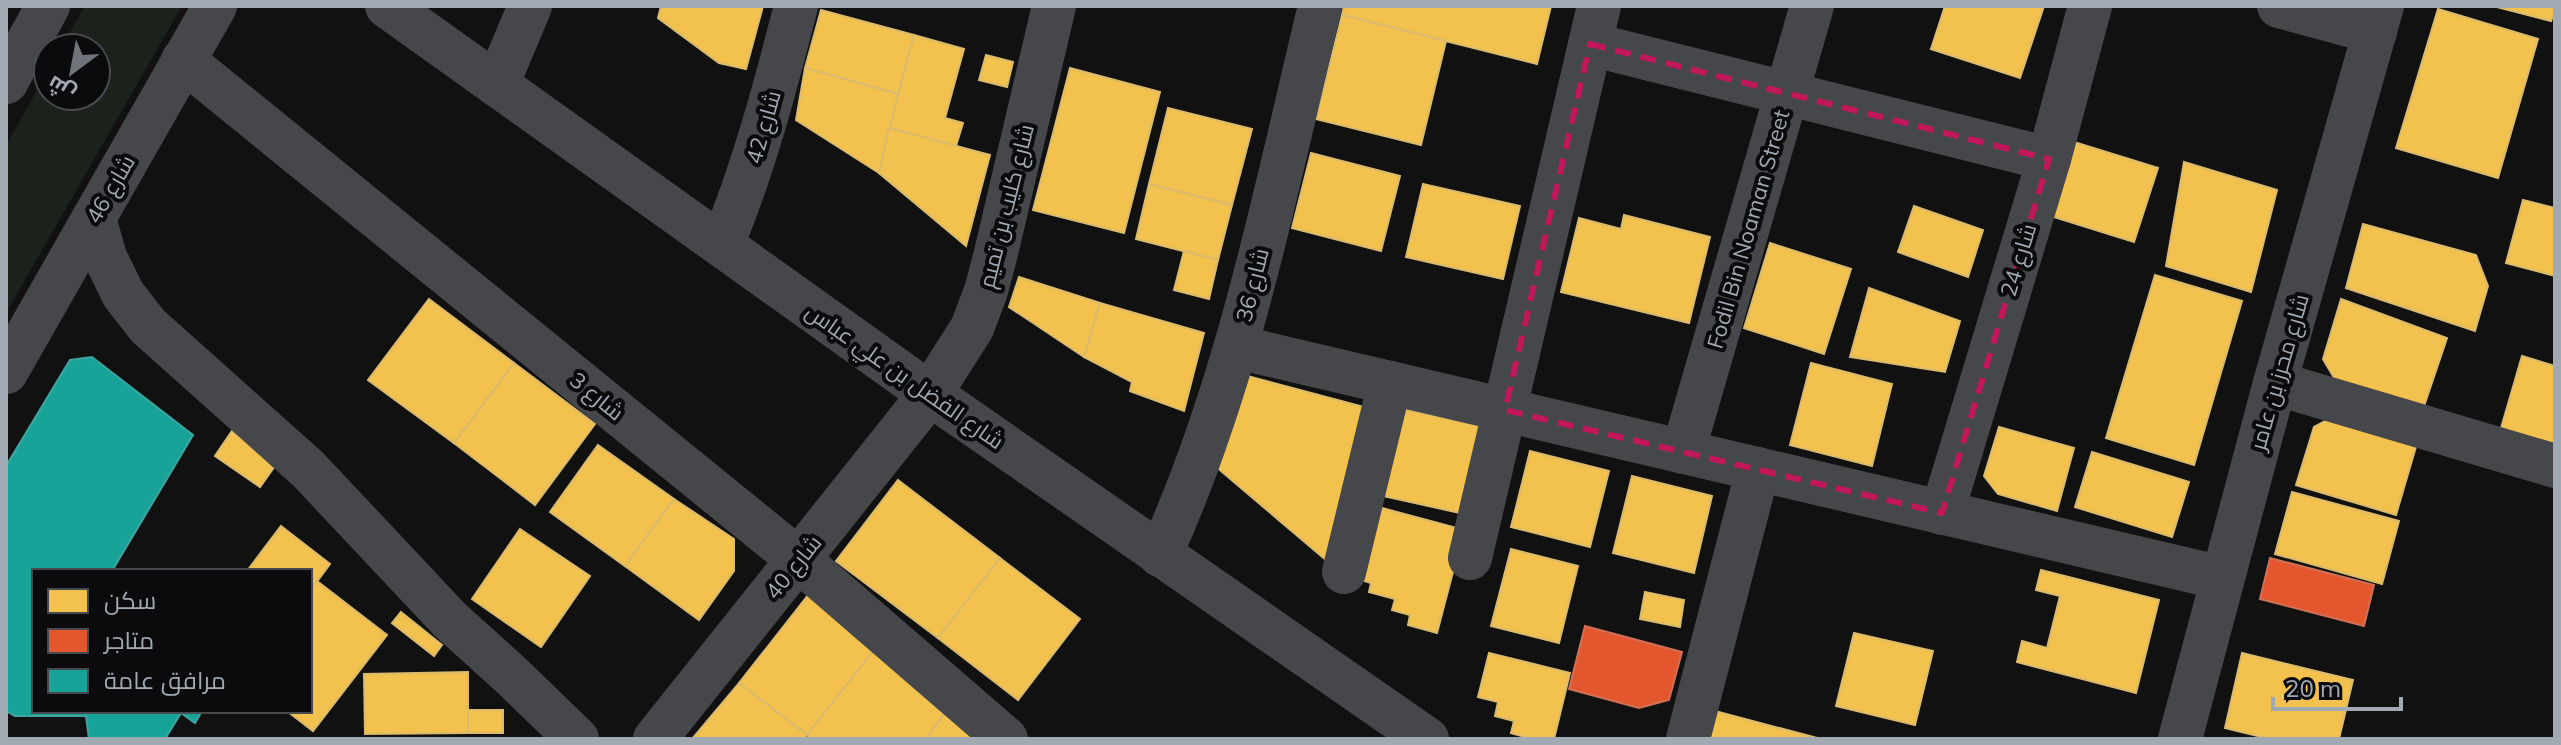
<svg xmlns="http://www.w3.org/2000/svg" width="2561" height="745" font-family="Mulish,Cairo,sans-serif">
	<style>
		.green { fill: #1b211b }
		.homes { fill: #f2c14e; stroke: #daba6c; stroke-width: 2 }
		.shops { fill: #e4572e; stroke: #d07056; stroke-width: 2 }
		.public { fill: #17a398; stroke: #40a5a0; stroke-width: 2 }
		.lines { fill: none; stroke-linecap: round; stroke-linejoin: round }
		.minor { stroke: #45474a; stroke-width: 44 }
		.marked { fill: none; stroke: #c2185b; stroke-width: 6; stroke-dasharray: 16 10; stroke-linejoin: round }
		.labels { text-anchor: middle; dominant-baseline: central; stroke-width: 8; stroke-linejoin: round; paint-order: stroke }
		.street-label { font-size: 22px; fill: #a1a9b3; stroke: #0b0b0d }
	</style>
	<rect width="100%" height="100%" fill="#111"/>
	<path class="green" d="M85,6H182L6,313V145L48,71V96H96V48H61Z"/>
	<g class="homes">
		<path d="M661,6H763L746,69L719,63L658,18Z"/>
		<path d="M1344,6H1551L1537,64L1342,15Z"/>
		<path d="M1945,6H2044L2020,78L1931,49Z"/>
		<path d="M2493,6H2555V10L2551,21Z"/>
		<path d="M2438,9L2538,39L2498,178L2396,148Z"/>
		<path d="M821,10L914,35L898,94L805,68Z"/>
		<path d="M1342,15L1446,41L1421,145L1316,119Z"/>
		<path d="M914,35L964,49L945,118L963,123L956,146L889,128Z"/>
		<path d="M986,55L1013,62L1007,87L979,80Z"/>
		<path d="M805,68L898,94L879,173L796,120Z"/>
		<path d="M1070,68L1160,92L1124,233L1033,210Z"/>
		<path d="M1168,108L1252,129L1232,205L1149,184Z"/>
		<path d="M889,128L990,155L966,246L879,173Z"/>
		<path d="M2074,142L2158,168L2134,242L2051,216Z"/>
		<path d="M1311,153L1400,176L1381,251L1292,228Z"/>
		<path d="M2184,162L2277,190L2251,292L2166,266Z"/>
		<path d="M1149,184L1232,205L1218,260L1136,239Z"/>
		<path d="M1423,184L1520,206L1503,279L1406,257Z"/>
		<path d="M2523,200L2555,208V276L2506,263Z"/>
		<path d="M1914,206L1983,230L1968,277L1898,252Z"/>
		<path d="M1624,215L1710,237L1689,323L1561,292L1579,218L1621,229Z"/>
		<path d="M2363,224L2476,255L2488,286L2475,331L2346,288Z"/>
		<path d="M1770,243L1851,269L1824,354L1744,328Z"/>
		<path d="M1184,251L1218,260L1209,299L1174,290Z"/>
		<path d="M2155,275L2242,301L2194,465L2106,438Z"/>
		<path d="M1019,277L1100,303L1084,357L1009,307Z"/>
		<path d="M1869,288L1960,321L1945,372L1850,357Z"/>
		<path d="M429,299L514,363L454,443L368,380Z"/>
		<path d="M2341,299L2447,338L2421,415L2343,393L2323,359Z"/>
		<path d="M1100,303L1204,333L1184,411L1130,391L1132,382L1084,357Z"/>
		<path d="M2522,356L2555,366V442L2545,446L2499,435Z"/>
		<path d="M514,363L595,424L535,505L454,443Z"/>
		<path d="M1811,363L1892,384L1872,466L1790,445Z"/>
		<path d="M1240,374L1375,410L1333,566L1215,466Z"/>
		<path d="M1394,407L1480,426L1460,513L1374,494Z"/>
		<path d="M2338,414L2420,433L2396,515L2296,485L2314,427Z"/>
		<path d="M1999,427L2074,448L2057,511L1998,494L1984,476Z"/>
		<path d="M232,431L277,463L260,487L215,456Z"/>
		<path d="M598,445L674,499L625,566L550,512Z"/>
		<path d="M1530,451L1609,471L1590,547L1511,527Z"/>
		<path d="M2092,452L2189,482L2172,537L2075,507Z"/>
		<path d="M1632,476L1712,496L1694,573L1613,553Z"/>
		<path d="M898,480L1000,558L938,638L836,561Z"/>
		<path d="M2292,492L2399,521L2382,584L2275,554Z"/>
		<path d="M674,499L734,539V571L699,620L625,566Z"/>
		<path d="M1371,505L1464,530L1437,633L1408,625L1410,615L1392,610L1395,599L1369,592L1371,583L1352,577Z"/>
		<path d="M281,526L330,564L310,591V571H247Z"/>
		<path d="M520,529L590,576L541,647L472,599Z"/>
		<path d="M1511,549L1578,566L1559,643L1491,626Z"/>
		<path d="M1000,558L1080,619L1018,700L938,638Z"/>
		<path d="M2041,570L2159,600L2136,693L2017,662L2022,641L2047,648L2060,596L2036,590Z"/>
		<path d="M317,581L387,635L313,731L287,711H310V591Z"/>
		<path d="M1645,592L1684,600L1680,627L1640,619Z"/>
		<path d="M809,594L874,650L807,735L739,683Z"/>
		<path d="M401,612L442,645L434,656L392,623Z"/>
		<path d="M1854,633L1933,651L1915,725L1836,706Z"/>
		<path d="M874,650L945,713L926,739H813L807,735Z"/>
		<path d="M1489,653L1570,673L1554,739H1532L1511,733L1514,721L1495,716L1498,702L1478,697Z"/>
		<path d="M2242,653L2353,680L2339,739H2270L2225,728Z"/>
		<path d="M468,672V733L365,734L364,674Z"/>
		<path d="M739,683L807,735L804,739H692Z"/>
		<rect x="468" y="710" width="35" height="23"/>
		<path d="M1715,711L1821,739H1708Z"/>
		<path d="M945,713L974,739H926Z"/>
	</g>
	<g class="shops">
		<path d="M2270,558L2374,585L2364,626L2260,599Z"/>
		<path d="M1585,626L1682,652L1669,700L1639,708L1569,689Z"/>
	</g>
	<path class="public" d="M92,357L193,435L112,571H34V711H202L195,723L181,713L165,739H89L86,716H15L6,711V466L70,360Z"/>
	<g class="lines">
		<g class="minor">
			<path d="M387,6L930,394L1427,739"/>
			<path d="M2279,6L2375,32"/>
			<path d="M1590,44L2049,159"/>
			<path d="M183,60L799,560L1006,739"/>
			<path d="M6,82L48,6"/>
			<path d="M497,85L530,6"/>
			<path d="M94,218L105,257L123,294L148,326L308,469L450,620L513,677L577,739"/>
			<path d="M722,245C754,167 775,88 796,6"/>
			<path d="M1237,347L2222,578"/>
			<path d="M6,372L215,6"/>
			<path d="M2275,383L2555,466"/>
			<path d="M1683,452L1812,6"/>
			<path d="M1942,513L2049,159L2090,6"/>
			<path d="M1160,555C1239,381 1275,192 1320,6"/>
			<path d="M1470,558L1599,6"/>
			<path d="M1344,572L1390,383"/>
			<path d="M655,739L930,394L972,328L986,291L996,253L1054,6"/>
			<path d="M1688,739L1758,469"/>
			<path d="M2180,739L2275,383L2382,6"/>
		</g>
	</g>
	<path class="marked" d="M1590,44L2049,159L1942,513L1505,410Z"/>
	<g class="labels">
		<g class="street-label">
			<text transform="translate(763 127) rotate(-74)">شارع 42</text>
			<text transform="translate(110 189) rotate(-60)">شارع 46</text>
			<text transform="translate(1006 206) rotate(-76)">شارع كليب بن تميم</text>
			<text transform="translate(1748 229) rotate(-74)">Fodil Bin Noaman Street</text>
			<text transform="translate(2018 260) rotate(-73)">شارع 24</text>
			<text transform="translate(1252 285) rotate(-76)">شارع 36</text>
			<text transform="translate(2279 372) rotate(-74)">شارع محرز بن عامر</text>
			<text transform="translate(905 376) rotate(35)">شارع الفضل بن علي عباس</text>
			<text transform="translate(597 396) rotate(39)">شارع 3</text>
			<text transform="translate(793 567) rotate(-51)">شارع 40</text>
		</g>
	</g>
	<rect width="2561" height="745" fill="none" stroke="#a1a9b3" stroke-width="16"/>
	<rect x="32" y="569" width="280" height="144" fill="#0b0b0d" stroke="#474a4f" stroke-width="2"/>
	<rect x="48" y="589" width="40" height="24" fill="#f2c14e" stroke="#474a4f" stroke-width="2"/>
	<text x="104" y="609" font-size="24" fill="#a1a9b3">سكن</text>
	<rect x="48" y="629" width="40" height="24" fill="#e4572e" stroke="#474a4f" stroke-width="2"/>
	<text x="104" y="649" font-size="24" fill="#a1a9b3">متاجر</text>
	<rect x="48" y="669" width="40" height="24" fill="#17a398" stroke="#474a4f" stroke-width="2"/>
	<text x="104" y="689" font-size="24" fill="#a1a9b3">مرافق عامة</text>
	<g transform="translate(72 72) rotate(212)"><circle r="38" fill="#0b0b0d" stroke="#474a4f" stroke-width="2"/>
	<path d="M0-6L14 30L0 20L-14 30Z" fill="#6f747a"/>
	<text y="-12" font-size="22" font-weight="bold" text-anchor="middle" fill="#a1a9b3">ش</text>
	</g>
	<path d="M2273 697v12h128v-12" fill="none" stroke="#a1a9b3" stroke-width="4"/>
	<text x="2285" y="697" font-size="24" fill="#a1a9b3" stroke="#0b0b0d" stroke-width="6" paint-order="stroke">20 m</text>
</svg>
